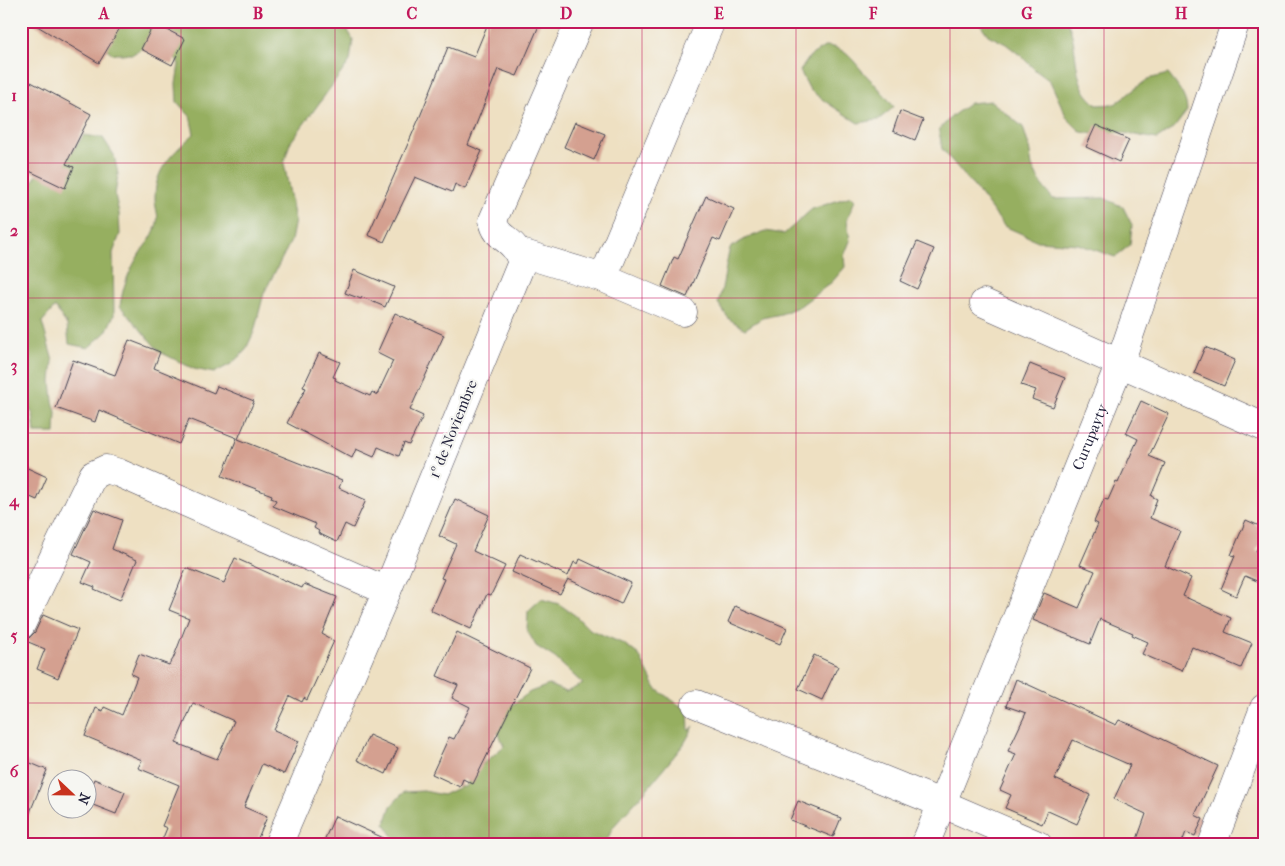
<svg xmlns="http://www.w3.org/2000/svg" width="1285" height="866" font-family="'IM FELL French Canon',serif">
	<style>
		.forest { fill: #96af60; stroke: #5c684e }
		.building { fill: #d4a090; fill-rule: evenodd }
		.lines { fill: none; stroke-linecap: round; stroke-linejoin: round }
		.minor-casing { stroke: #413e4f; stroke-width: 29 }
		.minor { stroke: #fff; stroke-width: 28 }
		.grid { fill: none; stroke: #c2185b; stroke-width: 1; stroke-opacity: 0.55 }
		.labels { text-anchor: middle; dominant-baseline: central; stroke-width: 4.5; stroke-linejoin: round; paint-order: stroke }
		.street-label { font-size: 15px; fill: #22223b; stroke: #f6f6f2 }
		.neatline { fill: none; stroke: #c2185b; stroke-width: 2 }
		.grid-label { font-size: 16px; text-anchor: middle; font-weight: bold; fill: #c2185b }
	</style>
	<rect width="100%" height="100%" fill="#f6f6f2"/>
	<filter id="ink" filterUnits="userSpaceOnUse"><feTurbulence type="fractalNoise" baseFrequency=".02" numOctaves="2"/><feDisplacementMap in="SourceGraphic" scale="10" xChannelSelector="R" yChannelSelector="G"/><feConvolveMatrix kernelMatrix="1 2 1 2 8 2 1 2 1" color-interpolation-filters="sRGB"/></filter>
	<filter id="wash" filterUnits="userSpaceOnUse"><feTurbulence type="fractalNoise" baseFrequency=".0096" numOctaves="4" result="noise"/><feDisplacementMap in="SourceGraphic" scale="20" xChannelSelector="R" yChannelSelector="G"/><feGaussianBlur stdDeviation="1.12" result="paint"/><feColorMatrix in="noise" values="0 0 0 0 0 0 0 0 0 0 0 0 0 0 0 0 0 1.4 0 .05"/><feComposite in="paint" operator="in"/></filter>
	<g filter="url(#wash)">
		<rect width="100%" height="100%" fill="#eee0c2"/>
		<g class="forest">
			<path d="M93,21H342L353,39L350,61L290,143L284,163L295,220L291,241L264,293L254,332L245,351L231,364L214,373L194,369L160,352L120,306C123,285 129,271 140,253C144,246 150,241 153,234C162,214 155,214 155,197C155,168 174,152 194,134L190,116L177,102L176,84L179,64L168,48L150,43L133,54H113L98,42Z"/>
			<path d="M978,21H1067C1078,43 1073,69 1084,90C1087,96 1093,101 1097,105L1115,104L1148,79L1168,74C1177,85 1187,97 1187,111L1174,128L1157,139L1119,132L1100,135L1081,132L1067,118L1050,81L1035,70L1021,56L1006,44L988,35Z"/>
			<path d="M826,46C848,48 853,62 867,76C877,86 885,95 894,107L878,120L858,123L826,102L810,90L800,71L810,56Z"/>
			<path d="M991,101L1023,127L1029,147L1032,166L1041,184L1053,199L1104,198L1123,207L1132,225L1130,245L1115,257L1078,244L1038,241L1004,226L980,194L942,149L939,130L952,116L970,103Z"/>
			<path d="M84,135L103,138L114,155L118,174L115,195L119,213L120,234L113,253L114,315L106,332L88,348L69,344L67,325L55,307L42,322L53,361L51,381L53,401L56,412L55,433H35L33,414L21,399V206L29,188L39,171L73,150Z"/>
			<path d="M851,196L855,200L847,220L850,241L844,256L845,267L832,282L800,306L781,314L762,318L745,329L729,319L718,303C724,285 725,267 730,248L747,238L765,231L784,234L812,209Z"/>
			<path d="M541,599L559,604L576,616L589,629L624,644L639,655L656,689L688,711L689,731L694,726L684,744L643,794L613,827L605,845H394L395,839L385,824L391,806L404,792L424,791L443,795L460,787H465L475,771L504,746L497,729L504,711L530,692L549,685L566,692L583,684L555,658L536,646L527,630L528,611Z"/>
		</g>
		<g id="blocks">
			<g class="building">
				<path d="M29,21H124L99,63Z"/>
				<path d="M489,21H541L517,76L498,69L468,145L482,151L465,189L455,184L452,192L415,177L384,242L368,235L421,114L448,47L474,57Z"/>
				<path d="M154,23L185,39L172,65L141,49Z"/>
				<path d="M31,82L91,114L66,164L74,167L65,188L21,167V100Z"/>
				<path d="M900,111L923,120L915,140L893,131Z"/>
				<path d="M575,122L605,134L594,160L564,147Z"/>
				<path d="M1096,125L1129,140L1119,162L1086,147Z"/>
				<path d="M706,196L734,209L720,241L713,238L687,297L662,286L674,257L678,259Z"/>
				<path d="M917,242L934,249L917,289L900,281Z"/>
				<path d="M354,270L394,287L385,307L362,297L361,299L345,293Z"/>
				<path d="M395,313L444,335L410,410L423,416L409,445L404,443L399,456L378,447L374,457L356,449L352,458L287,423L306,388L303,387L319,353L340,362L333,377L336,378L335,380L370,396L372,392L377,395L393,361L377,353Z"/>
				<path d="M129,340L160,352L154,368L214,393L217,386L254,401L238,439L342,480L339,488L366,500L353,528L345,524L337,542L318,533L319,531L314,528L316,524L273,506L276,500L271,498L272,495L222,476L237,438L189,419L179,444L99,410L95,422L56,408L73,360L115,375Z"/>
				<path d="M1205,347L1235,360L1224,386L1194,373Z"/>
				<path d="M1030,364L1065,378L1053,407L1032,399L1036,390L1021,385Z"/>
				<path d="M1141,401L1169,414L1149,456L1165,463L1151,496L1157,499L1150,518L1180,531L1165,566L1191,578L1183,596L1231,618L1225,632L1252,643L1241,668L1192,647L1182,671L1142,654L1148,642L1132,635L1133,633L1100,619L1090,644L1033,620L1044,593L1079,608L1095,571L1080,565L1098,524L1094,522L1104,499L1108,500L1116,482L1118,483L1138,439L1126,433Z"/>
				<path d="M21,465L47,477L37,500L21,493Z"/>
				<path d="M455,499L489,515L473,551L505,566L491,595L487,594L471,629L432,611L431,609L444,579L441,578L456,544L439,536Z"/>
				<path d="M94,509L122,520L112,549L137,560L120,600L94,589L95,587L82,582L91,562L73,554Z"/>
				<path d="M1246,520L1264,528V534L1256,551L1264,555V584L1245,576L1236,596L1221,589L1235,556L1231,555Z"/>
				<path d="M520,554L568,576L574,562L578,564L580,559L631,583L621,604L568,579L560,594L512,572Z"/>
				<path d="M235,558L302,588L304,584L337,597L322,634L334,641L307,700L304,698L302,702L290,696L274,730L299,741L284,774L262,764L244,807L267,817L255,845H160L167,828L162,826L179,785L138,768L142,760L85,736L96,708L103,711L104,707L122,715L137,677L131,674L139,654L169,665L173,659L189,618L169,610L186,568L224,583ZM193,703L234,721L217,759L176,743Z"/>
				<path d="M735,606L787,628L780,644L728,622Z"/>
				<path d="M43,615L78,630L58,678L37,669L45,649L26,641L35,632Z"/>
				<path d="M457,632L530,668L473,784L463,779L460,787L432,774L449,737L454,739L470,707L452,698L458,685L437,676Z"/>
				<path d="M814,655L838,666L822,700L798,689Z"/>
				<path d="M1016,679L1116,725L1119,720L1132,725L1218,766L1195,815L1203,819L1195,836L1186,832L1181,845H1135L1146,814L1114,799L1130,765L1073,740L1055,779L1090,795L1077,824L1048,811L1042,824L1005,808L1011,795L1000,790L1016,754L1008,751L1026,713L1006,706Z"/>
				<path d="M369,735L398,748L386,774L357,760Z"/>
				<path d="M21,759L47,770L22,832L21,831Z"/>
				<path d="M94,779L125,792L116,814L88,803V795Z"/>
				<path d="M798,801L841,818L833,837L790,820Z"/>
				<path d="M335,816L399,845H322Z"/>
			</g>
		</g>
	</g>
	<g filter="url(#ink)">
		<use href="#blocks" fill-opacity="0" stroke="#413e4f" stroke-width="1"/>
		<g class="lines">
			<defs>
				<g id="minor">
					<path d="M518,252L603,278L683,312"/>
					<path d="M603,278L711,21"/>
					<path d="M984,303L1264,427"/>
					<path d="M21,625L93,475L106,469L119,473L387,591"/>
					<path d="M696,704L943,804L1038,845"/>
					<path d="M278,845L387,591L522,262C520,258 519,254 517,251C509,237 496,238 493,220L580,21"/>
					<path id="s1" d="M925,845L1120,363L1236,21"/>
					<path d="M1212,845L1264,708"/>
				</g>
			</defs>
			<use href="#minor" class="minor-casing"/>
			<use href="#minor" class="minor"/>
		</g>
	</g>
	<path class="grid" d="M181,21V845M335,21V845M489,21V845M642,21V845M796,21V845M950,21V845M1104,21V845M21,163H1264M21,298H1264M21,433H1264M21,568H1264M21,703H1264"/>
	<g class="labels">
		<g class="street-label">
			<text transform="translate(453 429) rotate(-68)">1º de Noviembre</text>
			<text stroke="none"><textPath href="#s1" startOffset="440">Curupayty</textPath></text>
		</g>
	</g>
	<rect width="1285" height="866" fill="none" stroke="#f6f6f2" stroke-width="55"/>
	<g transform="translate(72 794) rotate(112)"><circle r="24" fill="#f6f6f2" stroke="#a1a1a9"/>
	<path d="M0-4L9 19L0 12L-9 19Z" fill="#c8321e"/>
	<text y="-8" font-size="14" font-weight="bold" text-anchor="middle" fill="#22223b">N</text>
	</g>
	<rect x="28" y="28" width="1230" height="810" class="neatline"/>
	<g class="grid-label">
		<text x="104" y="19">A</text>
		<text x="258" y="19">B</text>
		<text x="412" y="19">C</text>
		<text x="566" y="19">D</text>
		<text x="719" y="19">E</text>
		<text x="873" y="19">F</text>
		<text x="1027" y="19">G</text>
		<text x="1181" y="19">H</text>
		<text x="14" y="101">1</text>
		<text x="14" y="236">2</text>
		<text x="14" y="371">3</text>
		<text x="14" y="506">4</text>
		<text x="14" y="641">5</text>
		<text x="14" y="777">6</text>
	</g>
</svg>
